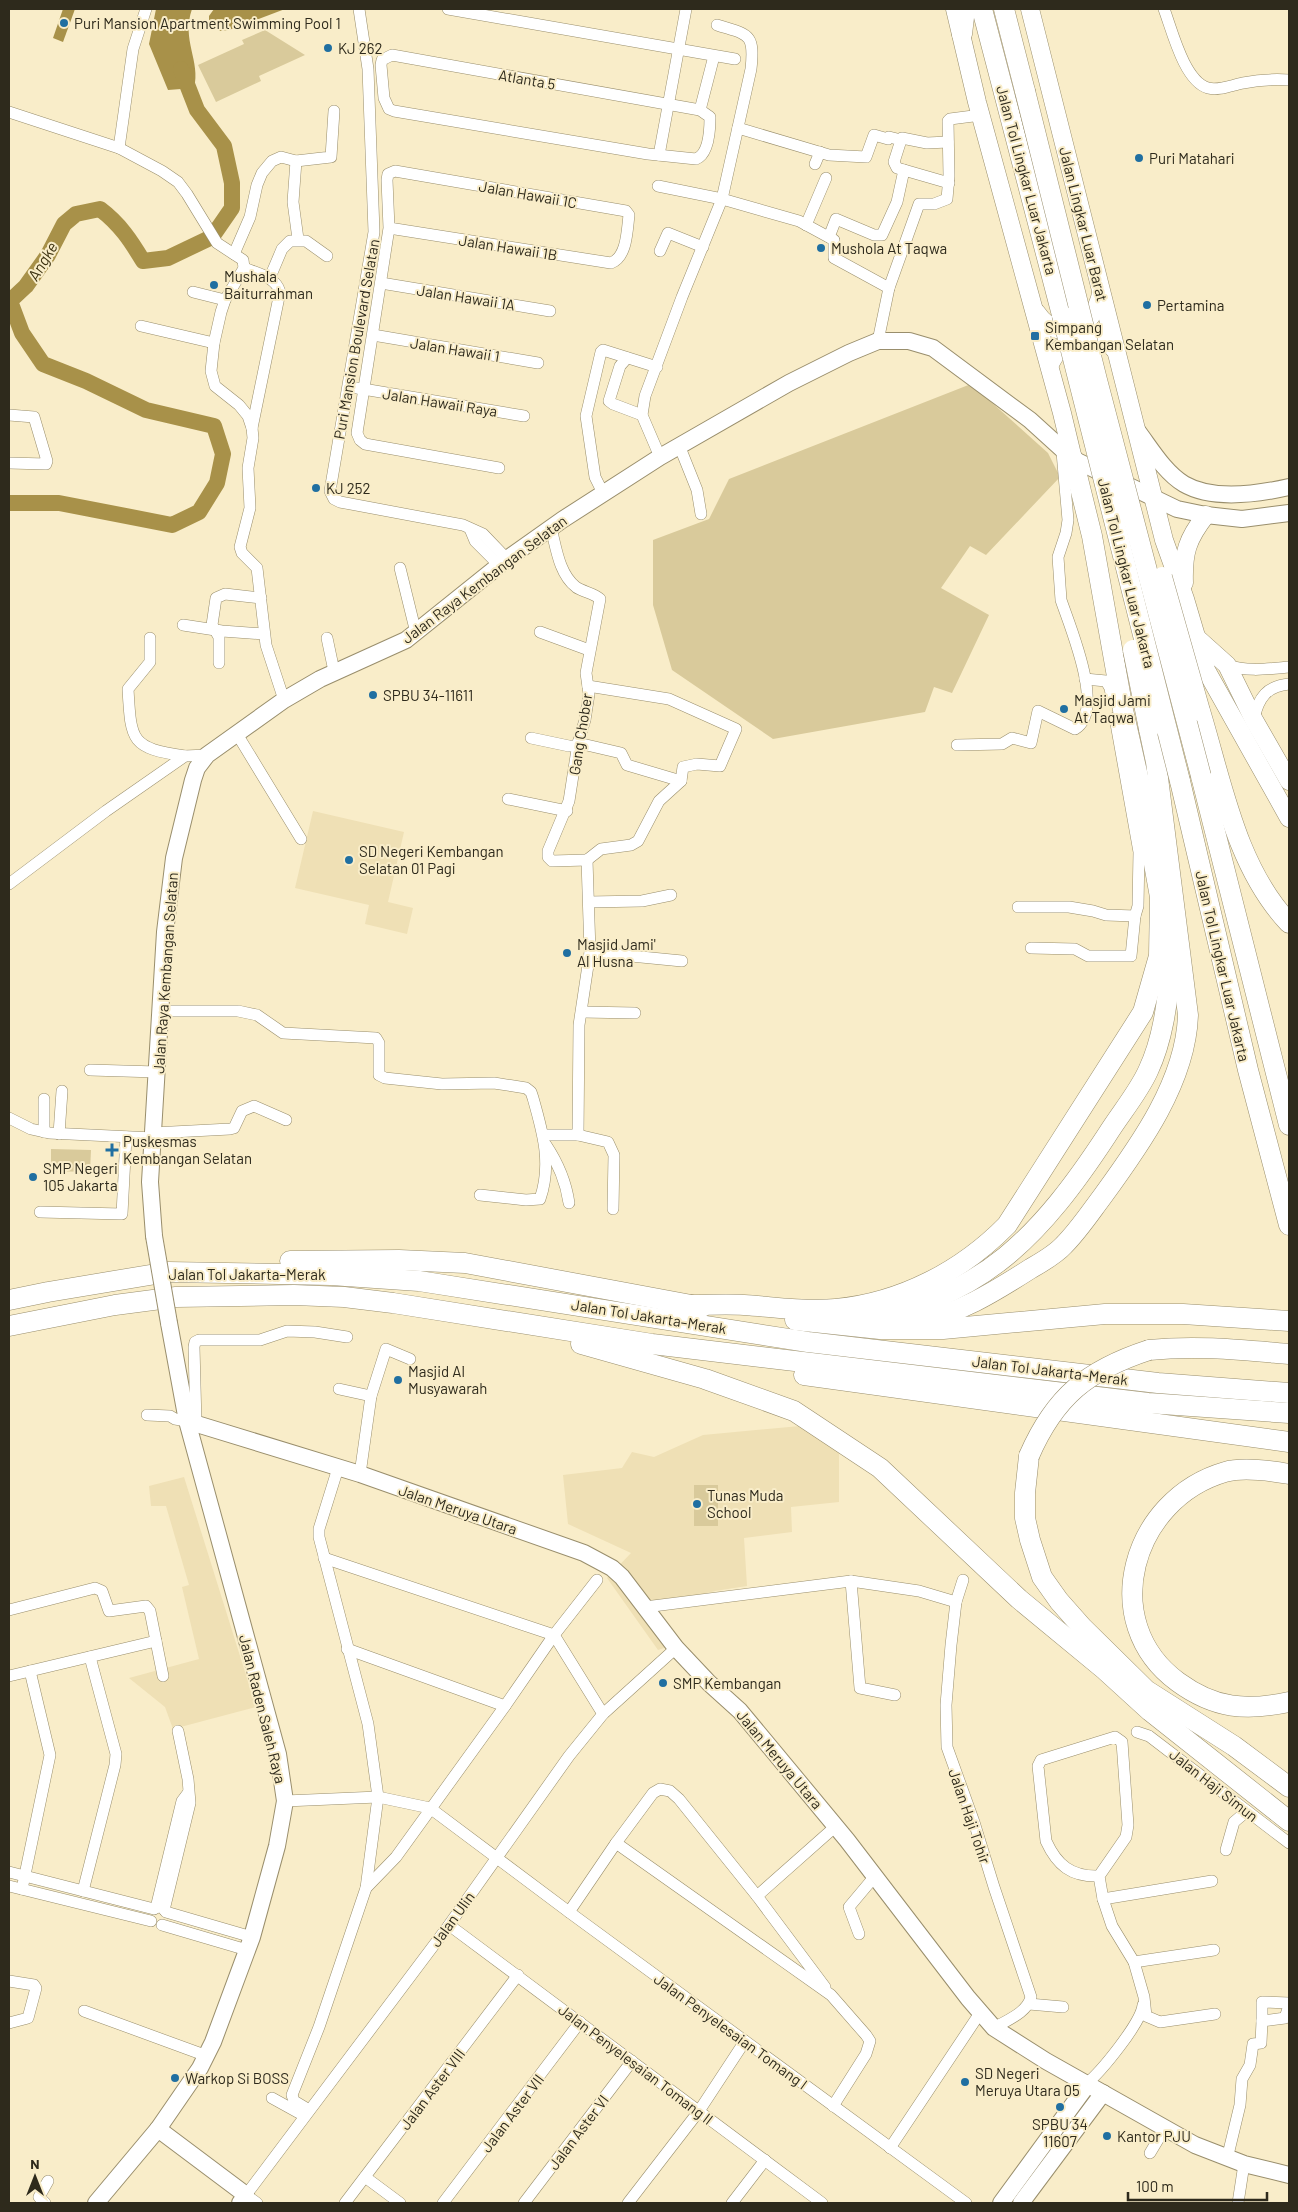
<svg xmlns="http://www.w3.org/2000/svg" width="1298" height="2212" font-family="Barlow,sans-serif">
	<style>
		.built { fill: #efe0b5 }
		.green { fill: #d9ca9b }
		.water { fill: #a89149 }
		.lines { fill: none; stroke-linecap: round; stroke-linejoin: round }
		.river { stroke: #a89149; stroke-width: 16 }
		.street-casing { stroke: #998e6c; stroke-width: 12 }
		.secondary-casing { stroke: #998e6c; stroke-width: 18 }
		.primary-casing { stroke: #998e6c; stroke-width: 19 }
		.highway-casing { stroke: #998e6c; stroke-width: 21 }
		.street { stroke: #fff; stroke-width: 11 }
		.secondary { stroke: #fff; stroke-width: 16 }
		.primary { stroke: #fff; stroke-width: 18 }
		.highway { stroke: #fff; stroke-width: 20 }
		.secondary-bridge-casing { stroke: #998e6c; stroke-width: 18; stroke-linecap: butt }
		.highway-bridge-casing { stroke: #998e6c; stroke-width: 21; stroke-linecap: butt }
		.secondary-bridge { stroke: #fff; stroke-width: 16 }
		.highway-bridge { stroke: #fff; stroke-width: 20 }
		.poi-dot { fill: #206fa1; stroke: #f9edc9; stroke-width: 2 }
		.labels { text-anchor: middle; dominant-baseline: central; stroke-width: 4; stroke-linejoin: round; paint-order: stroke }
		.poi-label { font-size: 15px; fill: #2e2a1c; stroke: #f9edc9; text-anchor: start }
		.street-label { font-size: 15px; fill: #2e2a1c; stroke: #f9edc9 }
		.water-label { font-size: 16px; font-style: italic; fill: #3c3211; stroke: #f9edc9 }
	</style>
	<rect width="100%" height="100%" fill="#f9edc9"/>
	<g class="built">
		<path d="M313,811L404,832L388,902L413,908L407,934L365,924L369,905L295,888Z"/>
		<path d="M800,1426L839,1448V1502L791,1507L792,1532L744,1538L747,1586L715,1591L649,1608L676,1644L658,1650L607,1578L631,1553L568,1524L563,1475L622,1468L632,1452L654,1457L703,1435Z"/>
		<path d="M184,1477L256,1707L173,1729L165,1707L129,1678L199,1659L182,1587L189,1585L166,1506H151L149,1486Z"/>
	</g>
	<g class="green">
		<path d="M265,30L305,55L259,76L261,81L216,102L198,65L244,44L242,40Z"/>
		<path d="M971,384L1048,453L1060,477L986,555L970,546L941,588L989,615L952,693L934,687L925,712L773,739L672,670L653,605V540L709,519L729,479Z"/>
		<path d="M51,1149L91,1150L90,1172L51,1171Z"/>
		<rect x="694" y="1485" width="24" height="41"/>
	</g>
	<g class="water">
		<path d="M63,9H75L63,42L53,38Z"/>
		<path d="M156,9H192C181,40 201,61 194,88L168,90L149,44Z"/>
		<path d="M214,9H285L229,30L220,31L209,23V16Z"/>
	</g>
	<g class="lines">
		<path class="river" d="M9,503H59L172,525L199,512L217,483L223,454L214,426L146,410L86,381L43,364L22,333L10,301L26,286L48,255L64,224L76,214L100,209C120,224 131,241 143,261L168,258L212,237L232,208V183L224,146L197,110L181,69"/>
		<defs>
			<g id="street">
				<path d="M359,9L368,69L374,232L330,491L334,499L340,502L463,525L483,534L507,559"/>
				<path d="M448,9L735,59"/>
				<path d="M1164,9C1172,30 1184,81 1208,88C1219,91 1232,85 1243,83C1258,80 1274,79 1289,80"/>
				<path d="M392,55L700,110L710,117C710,130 709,154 696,159L648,154L394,111L389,109L384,98L381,65L382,60Z"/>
				<path d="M700,110L714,56"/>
				<path d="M9,112L119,148L162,171L178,182L187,194L217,243L243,260L244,268L225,300L221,312L214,343L211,371L215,386L239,405L248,416L252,428L253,438L248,468L250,508L240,547L242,553L257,568L266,645L284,700"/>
				<path d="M738,128L829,155L866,157L874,135L888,139L889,137L901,140L894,162L897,168L949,183"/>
				<path d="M901,140L902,138L927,143L948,142"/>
				<path d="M119,148L133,49L146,9"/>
				<path d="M659,155L686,9"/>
				<path d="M296,161L293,202L298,239"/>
				<path d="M815,164L820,152"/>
				<path d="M658,186L722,199L799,221L834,240V258L889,288"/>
				<path d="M806,225L826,178"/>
				<path d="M389,228L611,263C627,257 627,231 629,215L626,211L395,171L388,174L387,180L389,228L357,433L360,440L365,444L499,468"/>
				<path d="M829,237L836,219L874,235H882L897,202L904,170"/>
				<path d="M660,251L668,233L703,247"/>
				<path d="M234,254L250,217L257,185L262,173L272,161L281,157L296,161L331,157L334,111"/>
				<path d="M244,268C257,273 276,277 280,292L252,428"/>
				<path d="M266,276L271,275L282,249L290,241H306L327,256"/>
				<path d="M381,283L550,311"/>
				<path d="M193,292L225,300"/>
				<path d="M141,326L214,343"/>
				<path d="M373,335L538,363"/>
				<path d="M878,341L889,288L919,204H934L947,199L949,176L948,121L950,119L981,115"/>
				<path d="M627,358L620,366L609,401L613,404L642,415"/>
				<path d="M357,388L524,416"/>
				<path d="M9,415L34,417L47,461L46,464L9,463"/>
				<path d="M679,445L697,490L701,514"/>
				<path d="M660,457L642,415L645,396L682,297L722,199L751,69C755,32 748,35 717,25"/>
				<path d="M603,493L595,477L586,416L601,352L603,350L657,367"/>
				<path d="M551,528C556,547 559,574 576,587C583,592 594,593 600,599L586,673L589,694L585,720L578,743L569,801L548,851V857L552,861L587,860"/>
				<path d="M470,529L475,541L499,565"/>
				<path d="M400,568L416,633"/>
				<path d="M183,625L222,631L264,634"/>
				<path d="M540,632L589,650"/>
				<path d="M150,638V662L128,689C131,742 131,748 185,756"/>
				<path d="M327,638L334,671"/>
				<path d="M219,663V637L212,625L216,598L225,594L261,598"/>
				<path d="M1227,665C1248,672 1267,669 1289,667"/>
				<path d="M1085,679L1106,681L1110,688L1112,699"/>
				<path d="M1254,719C1258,698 1267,686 1289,684"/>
				<path d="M237,734L301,839"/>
				<path d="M531,738L569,746H578"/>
				<path d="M578,743L621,753L627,765L681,781"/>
				<path d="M957,745L1002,744L1012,738L1031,743L1038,711L1075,729C1106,711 1070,627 1061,600L1058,557L1066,533L1068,520L1062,452"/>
				<path d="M508,799L567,811"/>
				<path d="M587,860L601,849L631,845L638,841L659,801L681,781L683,767L697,764L720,766L736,729L669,699L588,686"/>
				<path d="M9,884L106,811L185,756L207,755"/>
				<path d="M589,902L642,901L671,895"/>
				<path d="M1018,907H1069L1093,911L1106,915L1135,916"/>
				<path d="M1031,948L1075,949L1088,956H1131L1135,916L1138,906L1139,852L1115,718"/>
				<path d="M590,952L682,961"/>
				<path d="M160,1011H238L257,1015L283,1033L376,1038L379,1043V1075L385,1078L442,1084L494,1083L526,1088L531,1092L533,1098C543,1133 552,1164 540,1199L526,1200L480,1195"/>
				<path d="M582,1012L635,1013"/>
				<path d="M90,1070L157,1072"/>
				<path d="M9,1118L31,1129L49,1133L153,1138"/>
				<path d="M44,1132V1099"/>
				<path d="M153,1133L230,1129L234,1128L242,1111L254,1106L286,1120"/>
				<path d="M59,1134L62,1091"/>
				<path d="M543,1135H578L608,1142L614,1155L613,1209"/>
				<path d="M578,1135L579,1025L590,952L587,860"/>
				<path d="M546,1145C558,1163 566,1182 569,1203"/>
				<path d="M40,1212L122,1214L126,1137"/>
				<path d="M339,1389L371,1396"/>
				<path d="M147,1415L170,1416L175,1419L187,1421"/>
				<path d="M196,1424L194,1347L195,1342L199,1340H260L287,1331L315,1332L347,1337"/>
				<path d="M360,1474L371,1396L386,1349L410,1359"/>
				<path d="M324,1558L554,1635L603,1714"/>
				<path d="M963,1580L956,1602L951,1645L946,1705L947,1747L974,1822L994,1887L1031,1997C1027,2013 1007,2020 994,2028"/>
				<path d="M851,1581L860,1688L895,1695"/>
				<path d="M645,1607L851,1581L919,1591L956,1602"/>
				<path d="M9,1610L95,1588L102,1591L109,1611L146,1606L150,1611L163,1676"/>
				<path d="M347,1649L505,1706"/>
				<path d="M9,1676L156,1641"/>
				<path d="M1137,1732L1149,1736L1289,1843"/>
				<path d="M285,1801L378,1797L430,1808L569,1912L966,2203"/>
				<path d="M616,1843L653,1793L660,1789L670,1791L679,1799L757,1896L825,1987"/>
				<path d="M1226,1850L1234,1822L1247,1811"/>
				<path d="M9,1872L154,1909"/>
				<path d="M1099,1876C1071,1877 1057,1865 1046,1841L1038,1766L1041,1760L1115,1737L1122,1742L1128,1825L1126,1837L1099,1876L1103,1899L1112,1926L1134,1962L1144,1997L1146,2016L1160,2022L1215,2014"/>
				<path d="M9,1886L151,1921"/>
				<path d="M366,1888L396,1857L505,1706L554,1635L597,1580"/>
				<path d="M22,1889L50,1755L30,1671"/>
				<path d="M83,1891L115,1765L116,1754L90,1657"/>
				<path d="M757,1896L836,1826"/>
				<path d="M1103,1899L1212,1881"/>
				<path d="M156,1908L182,1801L188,1793"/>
				<path d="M164,1910L190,1803L188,1779L178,1731"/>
				<path d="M166,1912L252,1937"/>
				<path d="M569,1912L616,1843L831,1995L866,2035L870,2041L866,2054L833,2106"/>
				<path d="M162,1925L247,1950"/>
				<path d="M449,1925L822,2203"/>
				<path d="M859,1934L849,1907L875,1876"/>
				<path d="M1134,1962L1214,1950"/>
				<path d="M9,1981L34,1985L36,1988L28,2018L9,2023"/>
				<path d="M1029,2004L1063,2007"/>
				<path d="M84,2011L207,2056"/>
				<path d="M1262,2021V2002L1289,2003"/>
				<path d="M1086,2084C1101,2072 1141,2023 1143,2005"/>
				<path d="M272,2098L301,2114"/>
				<path d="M309,2110L294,2101L292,2095L319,2027L366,1888L378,1797L368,1724L319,1537V1529L338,1468"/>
				<path d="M890,2148L980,2013"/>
				<path d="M1150,2153L1165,2128"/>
				<path d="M1227,2159L1240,2105L1242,2079L1250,2065L1253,2044L1261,2043L1262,2021L1285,2018L1289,2005"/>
				<path d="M365,2177L400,2203"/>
				<path d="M45,2203L39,2197L48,2181"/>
				<path d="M257,2203L246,2195L449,1925L569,1756L603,1714L676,1648"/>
				<path d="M345,2203L518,1975"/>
				<path d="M443,2203L580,2022"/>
				<path d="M524,2203L632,2061"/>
				<path d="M628,2203L699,2111L745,2041"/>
				<path d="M732,2203L765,2160"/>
				<path d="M1238,2203L1244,2164"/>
			</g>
			<g id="secondary">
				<path d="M1136,429C1150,447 1164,472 1184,484C1213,501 1258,494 1289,487"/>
				<path d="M154,1236L150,1182L165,932L174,858L193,780L197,768L207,755L284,700L320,679L406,640L507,559L562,520L660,457L789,383L849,353L878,341H909L933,348L1030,420L1073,459L1177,509L1206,515L1242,519L1289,513"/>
				<path d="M187,1421L360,1474L584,1553L612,1568L622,1577L676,1648L709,1683L740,1711L847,1840L968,1998L994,2028L1046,2061L1195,2145L1244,2164L1289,2175"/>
				<path d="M158,2129L246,2195L240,2203"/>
				<path d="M96,2203L158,2129L200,2068L213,2042L252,1937L277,1846L285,1801L278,1754L187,1421L169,1323"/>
				<path d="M1001,2203L1088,2084"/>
				<path d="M1021,2203L1103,2093"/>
			</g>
			<g id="primary">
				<path d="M955,9L977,102L1062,413L1073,459"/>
				<path d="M1030,9L1164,540L1185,599L1206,670L1289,818"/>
				<path d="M1036,312C1059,346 1093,329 1101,294"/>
				<path d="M1050,364C1059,345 1079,330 1101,338C1107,340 1112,347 1116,351"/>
				<path d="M1184,583C1183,553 1187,539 1206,515"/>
				<path d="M1198,639L1227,665L1254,720L1289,781"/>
			</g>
			<g id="highway">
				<path d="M982,9L1062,315"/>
				<path d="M1004,9L1025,91"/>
				<path d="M962,34L965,9"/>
				<path d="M1200,711C1222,783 1236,867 1289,923"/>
				<path d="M1201,776L1289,1125"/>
				<path d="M1180,781L1248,1070L1289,1225"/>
				<path d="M290,1261L399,1260L465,1263L702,1307"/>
				<path d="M9,1300L48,1292L168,1272L331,1275L419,1281L808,1342L1158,1383L1289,1393"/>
				<path d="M691,1305C709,1305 727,1304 744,1305C775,1307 805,1312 836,1309C901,1303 962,1271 1007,1225L1143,1012L1159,956L1160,897L1139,781L1123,710L1092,536L1073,459"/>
				<path d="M861,1319C983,1299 1042,1234 1107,1135C1120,1114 1138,1093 1148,1071C1166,1033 1168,990 1173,949"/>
				<path d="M795,1320L880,1329H943L1105,1314H1183L1289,1321"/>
				<path d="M914,1323C957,1315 994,1292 1030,1269C1042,1262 1055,1255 1064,1245C1078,1231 1090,1213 1102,1197C1140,1145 1186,1081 1188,1015L1156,762L1149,729"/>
				<path d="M9,1326L115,1305L176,1297L294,1295L344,1297L393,1303L652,1344L1148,1403L1289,1413"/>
				<path d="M581,1344L705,1379L794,1411L880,1468L1019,1599L1105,1670L1150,1711L1289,1821"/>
				<path d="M1149,1350C1197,1345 1242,1350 1289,1354"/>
				<path d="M804,1375L1289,1442"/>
				<path d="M1029,1456L1025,1493V1518L1030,1540L1042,1577L1059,1601L1082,1627L1146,1690L1234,1746L1289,1787"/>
				<path d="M1289,1474C1272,1471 1242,1467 1225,1472C1132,1499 1096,1622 1178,1682C1215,1709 1246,1711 1289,1702"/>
			</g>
		</defs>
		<use href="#street" class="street-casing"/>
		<use href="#secondary" class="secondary-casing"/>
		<use href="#primary" class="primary-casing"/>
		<use href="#highway" class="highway-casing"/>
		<use href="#street" class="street"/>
		<use href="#secondary" class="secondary"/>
		<use href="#primary" class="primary"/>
		<use href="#highway" class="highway"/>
		<defs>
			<path id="secondary-bridge" d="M154,1236L169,1323"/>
			<g id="highway-bridge">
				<path d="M1025,91L1097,380L1201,776"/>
				<path d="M1062,315L1180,781"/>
				<path d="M1162,577L1200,711"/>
				<path d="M1133,650L1149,729"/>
				<path d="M1029,1456C1055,1396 1088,1370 1149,1350"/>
			</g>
		</defs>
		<use href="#secondary-bridge" class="secondary-bridge-casing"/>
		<use href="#highway-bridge" class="highway-bridge-casing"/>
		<use href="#secondary-bridge" class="secondary-bridge"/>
		<use href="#highway-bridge" class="highway-bridge"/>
	</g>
	<g class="poi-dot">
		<circle cx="64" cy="23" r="5"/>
		<circle cx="328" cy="48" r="5"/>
		<circle cx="1139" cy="158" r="5"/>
		<circle cx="821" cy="248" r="5"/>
		<circle cx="214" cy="285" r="5"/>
		<circle cx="1147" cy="305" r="5"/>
		<rect x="1030" y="331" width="10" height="10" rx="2.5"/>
		<circle cx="316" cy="488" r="5"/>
		<circle cx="373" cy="695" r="5"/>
		<circle cx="1064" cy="709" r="5"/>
		<circle cx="349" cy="860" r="5"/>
		<circle cx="567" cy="953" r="5"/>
		<path d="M109.5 1142.5h5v5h5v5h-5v5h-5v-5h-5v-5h5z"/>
		<circle cx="33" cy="1177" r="5"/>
		<circle cx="398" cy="1380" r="5"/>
		<circle cx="697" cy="1504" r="5"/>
		<circle cx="663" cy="1683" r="5"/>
		<circle cx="175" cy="2078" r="5"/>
		<circle cx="965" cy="2082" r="5"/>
		<circle cx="1060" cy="2107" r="5"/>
		<circle cx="1107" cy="2136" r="5"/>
	</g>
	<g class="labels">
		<g class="poi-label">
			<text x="74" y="23">Puri Mansion Apartment Swimming Pool 1</text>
			<text x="338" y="48">KJ 262</text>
			<text x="1149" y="158">Puri Matahari</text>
			<text x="831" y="248">Mushola At Taqwa</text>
			<text x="224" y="276">Mushala<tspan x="224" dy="17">Baiturrahman</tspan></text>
			<text x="1157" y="305">Pertamina</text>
			<text x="1045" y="327">Simpang<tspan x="1045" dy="17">Kembangan Selatan</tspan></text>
			<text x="326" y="488">KJ 252</text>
			<text x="383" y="695">SPBU 34-11611</text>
			<text x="1074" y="700">Masjid Jami<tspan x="1074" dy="17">At Taqwa</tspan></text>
			<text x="359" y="851">SD Negeri Kembangan<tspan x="359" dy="17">Selatan 01 Pagi</tspan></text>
			<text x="577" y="944">Masjid Jami'<tspan x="577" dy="17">Al Husna</tspan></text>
			<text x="123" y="1141">Puskesmas<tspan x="123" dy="17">Kembangan Selatan</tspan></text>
			<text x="43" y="1168">SMP Negeri<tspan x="43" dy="17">105 Jakarta</tspan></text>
			<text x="408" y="1371">Masjid Al<tspan x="408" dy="17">Musyawarah</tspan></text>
			<text x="707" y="1495">Tunas Muda<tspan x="707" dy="17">School</tspan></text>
			<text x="673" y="1683">SMP Kembangan</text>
			<text x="975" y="2073">SD Negeri<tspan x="975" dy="17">Meruya Utara 05</tspan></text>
			<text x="185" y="2078">Warkop Si BOSS</text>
			<text x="1060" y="2124" text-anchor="middle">SPBU 34<tspan x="1060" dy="17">11607</tspan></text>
			<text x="1117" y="2136">Kantor PJU</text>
		</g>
		<g class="street-label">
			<text transform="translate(527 79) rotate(10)">Atlanta 5</text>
			<text transform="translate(1027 180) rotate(75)">Jalan Tol Lingkar Luar Jakarta</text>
			<text transform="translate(528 194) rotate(10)">Jalan Hawaii 1C</text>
			<text transform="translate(1084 224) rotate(76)">Jalan Lingkar Luar Barat</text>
			<text transform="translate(508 247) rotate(9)">Jalan Hawaii 1B</text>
			<text transform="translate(466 297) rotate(9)">Jalan Hawaii 1A</text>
			<text transform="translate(356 339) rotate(-80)">Puri Mansion Boulevard Selatan</text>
			<text transform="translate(455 349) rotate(9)">Jalan Hawaii 1</text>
			<text transform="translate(440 402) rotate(9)">Jalan Hawaii Raya</text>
			<text transform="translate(1127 573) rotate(76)">Jalan Tol Lingkar Luar Jakarta</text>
			<text transform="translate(484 579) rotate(-37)">Jalan Raya Kembangan Selatan</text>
			<text transform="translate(580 734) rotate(-81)">Gang Chober</text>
			<text transform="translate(1223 966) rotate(77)">Jalan Tol Lingkar Luar Jakarta</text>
			<text transform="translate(165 973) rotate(-86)">Jalan Raya Kembangan Selatan</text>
			<text x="247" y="1274">Jalan Tol Jakarta–Merak</text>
			<text transform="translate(649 1316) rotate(9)">Jalan Tol Jakarta–Merak</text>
			<text transform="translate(1050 1370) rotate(7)">Jalan Tol Jakarta–Merak</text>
			<text transform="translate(458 1509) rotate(19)">Jalan Meruya Utara</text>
			<text transform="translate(263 1709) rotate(76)">Jalan Raden Saleh Raya</text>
			<text transform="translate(780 1759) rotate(50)">Jalan Meruya Utara</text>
			<text transform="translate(1214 1785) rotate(38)">Jalan Haji Simun</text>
			<text transform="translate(970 1816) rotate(71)">Jalan Haji Tohir</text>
			<text transform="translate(452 1919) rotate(-54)">Jalan Ulin</text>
			<text transform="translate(731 2031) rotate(36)">Jalan Penyelesaian Tomang I</text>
			<text transform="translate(636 2064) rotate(37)">Jalan Penyelesaian Tomang II</text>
			<text transform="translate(432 2089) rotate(-53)">Jalan Aster VIII</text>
			<text transform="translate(512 2113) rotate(-53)">Jalan Aster VII</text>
			<text transform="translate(578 2132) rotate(-53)">Jalan Aster VI</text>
		</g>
		<g class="water-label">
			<text transform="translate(42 261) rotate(-59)">Angke</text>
		</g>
	</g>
	<rect width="1298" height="2212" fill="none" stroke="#2e2a1c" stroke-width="20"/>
	<g transform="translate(35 2177)" stroke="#f9edc9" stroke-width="4" paint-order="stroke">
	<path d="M0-4L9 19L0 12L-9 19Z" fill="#2e2a1c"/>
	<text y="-8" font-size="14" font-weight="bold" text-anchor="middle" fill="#2e2a1c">N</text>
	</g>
	<path d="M1128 2192v8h139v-8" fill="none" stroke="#2e2a1c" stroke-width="2.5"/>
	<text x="1136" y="2192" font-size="15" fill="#2e2a1c" stroke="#f9edc9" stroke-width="4" paint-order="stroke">100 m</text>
</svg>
